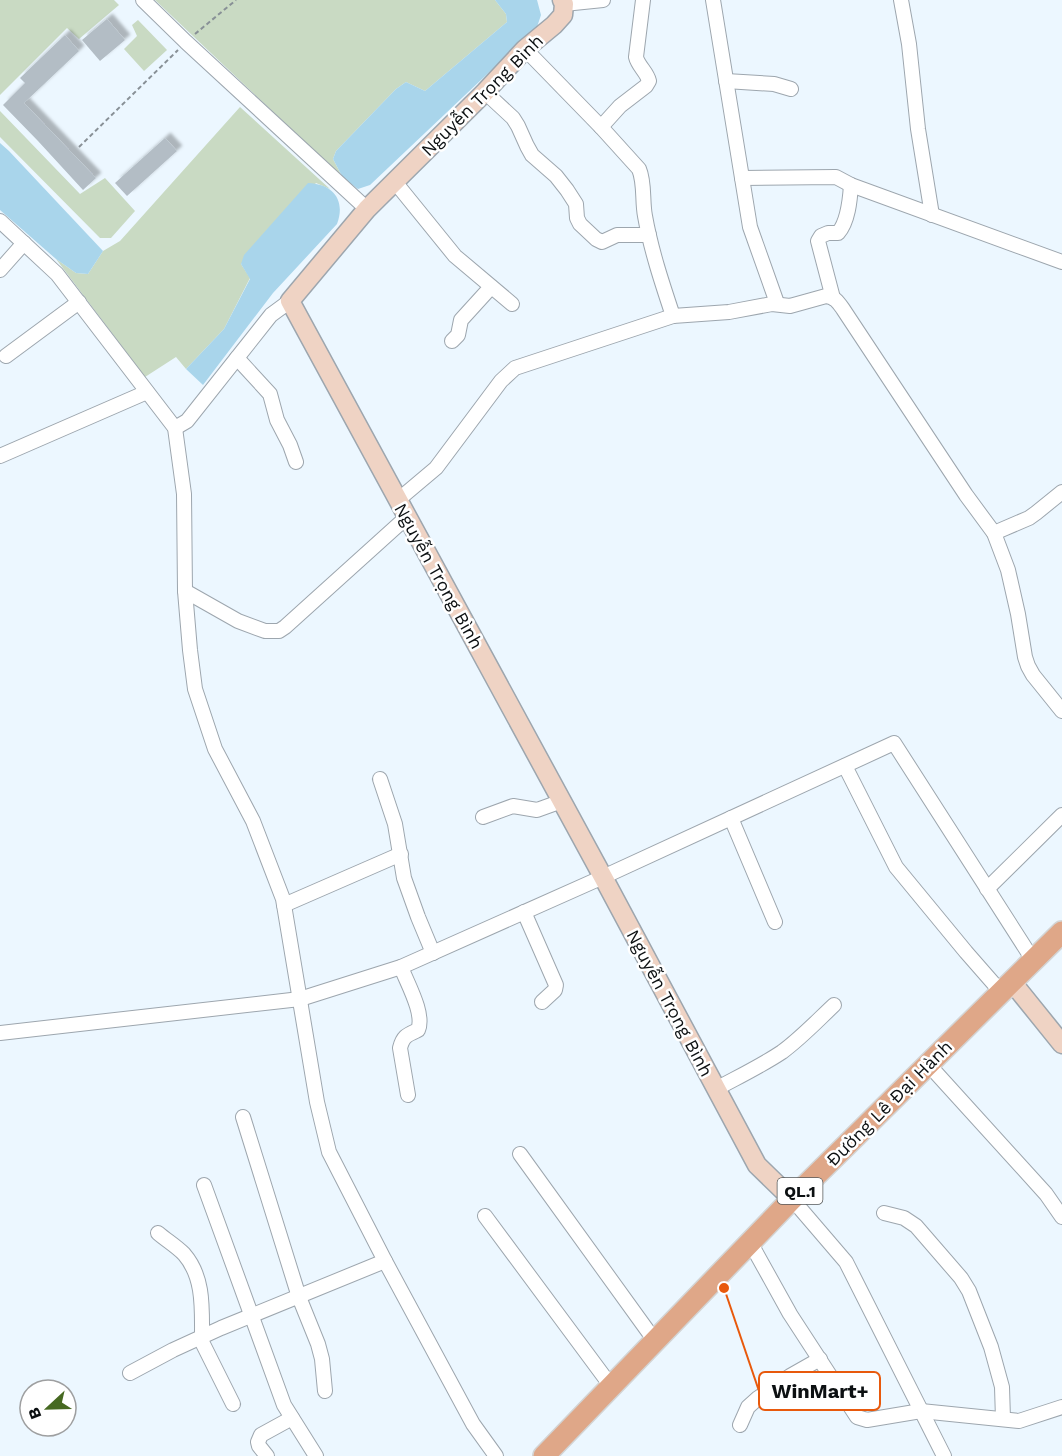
<svg xmlns="http://www.w3.org/2000/svg" width="1062" height="1456" font-family="'Work Sans',sans-serif">
	<style>
		.green { fill: #c9dac3 }
		.water { fill: #a9d5eb }
		.building { fill: #b3bdc5; filter: url(#shadow) }
		.lines { fill: none; stroke-linecap: round; stroke-linejoin: round }
		.street-casing { stroke: #9da6ae; stroke-width: 16 }
		.secondary-casing { stroke: #9da6ae; stroke-width: 21 }
		.primary-casing { stroke: #d3d4d4; stroke-width: 24 }
		.path { stroke: #889096; stroke-width: 2; stroke-dasharray: 4.5 3; stroke-linecap: butt }
		.street { stroke: #fff; stroke-width: 14 }
		.secondary { stroke: #efd3c4; stroke-width: 18 }
		.primary { stroke: #dfa788; stroke-width: 21 }
		.labels { text-anchor: middle; dominant-baseline: central; stroke-width: 5; stroke-linejoin: round; paint-order: stroke }
		.shield { fill: #fff; stroke: #555859; stroke-width: 1.5 }
		.shield-label { font-size: 16px; font-weight: bold; fill: #0c1012 }
		.street-label { font-size: 18px; fill: #0c1012; stroke: #fff }
		.leader { fill: none; stroke: #e8590c; stroke-width: 2 }
		.callout-dot { fill: #e8590c; stroke: #fff; stroke-width: 2 }
		.callout { fill: #fff; stroke: #e8590c; stroke-width: 2 }
		.callout-label { font-size: 20px; text-anchor: middle; font-weight: bold; fill: #0c1012 }
	</style>
	<defs>
		<filter id="shadow"><feDropShadow dx="5.5" dy="-5.5" stdDeviation="1.5" flood-color="#0004"/></filter>
	</defs>
	<rect width="100%" height="100%" fill="#ecf7ff"/>
	<g class="green">
		<path d="M0,0H114L119,5L79,39L67,28L0,95Z"/>
		<path d="M155,0H495L506,14L507,22L425,91L406,82L396,89L336,151L333,159L343,178Z"/>
		<path d="M138,20L167,50L144,71L124,49L137,36L132,25Z"/>
		<path d="M240,107L330,189L316,183L241,264L250,278L224,329L186,369L176,357L145,377L56,259L76,273L88,274L103,251L120,241Z"/>
		<path d="M0,111L80,194L105,178L135,211L111,238H100L0,137Z"/>
	</g>
	<g class="water">
		<path d="M495,0H537L541,15L537,27L370,185L358,189L343,178L333,159L336,151L396,89L406,82L425,91L507,22L506,14Z"/>
		<path d="M0,143L9,151L103,251L88,274L76,273L56,259L0,210Z"/>
		<path d="M308,183C333,184 346,200 337,224L273,293L203,385L186,369L224,329L250,279L241,264L244,255Z"/>
	</g>
	<g class="building">
		<path d="M107,19L125,40L100,61L82,40Z"/>
		<path d="M65,35L79,51L24,103L96,178L83,190L38,141L3,105L25,83L20,78Z"/>
		<path d="M165,138L177,151L127,196L115,183Z"/>
	</g>
	<g class="lines">
		<defs>
			<g id="street">
				<path d="M143,0L186,42L367,209"/>
				<path d="M713,0L750,227L777,303"/>
				<path d="M901,0L909,44L918,129L932,215"/>
				<path d="M564,4L603,0"/>
				<path d="M525,49L601,127L639,169C645,183 642,201 645,216C651,250 662,283 673,316"/>
				<path d="M726,81L774,84L791,89"/>
				<path d="M485,92L513,118L518,126L527,146L532,155L556,176L567,190L576,204L577,218L580,224L596,239L602,242L617,235H649"/>
				<path d="M601,127L620,106L646,86L649,81C647,72 638,66 636,57L643,0"/>
				<path d="M742,178L836,177L851,185L1062,262"/>
				<path d="M395,182L455,256L512,304"/>
				<path d="M0,221L57,274L175,428L184,494L185,591L190,650L195,689L215,749L253,821L283,899L317,1102L329,1152L385,1261L473,1424L496,1456"/>
				<path d="M0,270L24,243"/>
				<path d="M833,298L818,241L821,236L828,233H838C848,222 850,200 851,185"/>
				<path d="M452,341L458,335L461,320L491,287"/>
				<path d="M6,356L79,302"/>
				<path d="M237,358L270,394L277,420L290,445L296,462"/>
				<path d="M175,428L187,421L271,315L290,301"/>
				<path d="M0,456L147,392"/>
				<path d="M398,500L436,468L501,381L515,368L673,316L729,312L772,304L790,306L826,296C835,297 838,302 843,309L966,495L994,533L1008,570L1018,614L1025,657L1028,666L1033,675L1062,711"/>
				<path d="M994,533L1029,518L1036,513L1062,492"/>
				<path d="M185,591L238,621L265,631H279L285,627L408,516"/>
				<path d="M845,766L896,867L966,952L1001,992"/>
				<path d="M380,779L395,824L404,878L418,917L433,953"/>
				<path d="M483,817L513,806L537,810L562,801"/>
				<path d="M731,818L775,922"/>
				<path d="M987,889L1062,815"/>
				<path d="M284,905L401,854"/>
				<path d="M524,912L556,985L555,990L542,1002"/>
				<path d="M401,967C407,983 425,1014 418,1030C407,1035 403,1036 400,1048L408,1095"/>
				<path d="M0,1033L300,999L401,967L603,877L894,743L1033,960"/>
				<path d="M928,1064L1046,1194L1062,1217"/>
				<path d="M716,1089C738,1077 761,1066 782,1052C801,1038 817,1021 834,1005"/>
				<path d="M243,1117L299,1297L318,1344L322,1359L325,1391"/>
				<path d="M520,1154L655,1341"/>
				<path d="M204,1185L284,1405L316,1456"/>
				<path d="M792,1199L846,1262L944,1456"/>
				<path d="M884,1213L904,1218L916,1226L961,1278L969,1291L991,1347L1002,1387L1003,1419"/>
				<path d="M485,1216L611,1386"/>
				<path d="M158,1233C166,1240 176,1246 184,1254C204,1277 202,1308 202,1337"/>
				<path d="M750,1242L790,1314L857,1417L867,1420L921,1411L1019,1421L1062,1407"/>
				<path d="M200,1338L233,1404"/>
				<path d="M130,1373L173,1350L221,1328L385,1261"/>
				<path d="M740,1425L748,1407L758,1398L790,1376L820,1359"/>
				<path d="M267,1456L259,1446L258,1442L261,1435L292,1418"/>
			</g>
			<g id="secondary">
				<path d="M562,0L564,4L563,15L554,25L525,49L485,92L367,209L290,301L603,877L757,1165L792,1199"/>
				<path d="M1012,982L1062,1044"/>
			</g>
			<path id="primary" d="M544,1456L792,1199L1062,932"/>
		</defs>
		<use href="#street" class="street-casing"/>
		<use href="#secondary" class="secondary-casing"/>
		<use href="#primary" class="primary-casing"/>
		<g class="path">
			<path d="M195,34L236,0"/>
			<path d="M79,147L178,50"/>
		</g>
		<use href="#street" class="street"/>
		<use href="#secondary" class="secondary"/>
		<use href="#primary" class="primary"/>
	</g>
	<g class="labels">
		<rect class="shield" x="777.5" y="1178" width="45" height="26" rx="4.5"/>
		<g class="shield-label">
			<text x="800" y="1191">QL.1</text>
		</g>
		<g class="street-label">
			<text transform="translate(482 95) rotate(-45)">Nguyễn Trọng Bình</text>
			<text transform="translate(439 576) rotate(61)">Nguyễn Trọng Bình</text>
			<text transform="translate(670 1003) rotate(62)">Nguyễn Trọng Bình</text>
			<text transform="translate(889 1103) rotate(-45)">Đường Lê Đại Hành</text>
		</g>
	</g>
	<path class="leader" d="M724 1288L759 1391"/>
	<circle class="callout-dot" cx="724" cy="1288" r="6"/>
	<rect class="callout" x="759" y="1372" width="121" height="38" rx="6"/>
	<g class="callout-label">
		<text x="820" y="1398">WinMart+</text>
	</g>
	<g transform="translate(48 1408) rotate(248)"><circle r="28" fill="#ffffff" stroke="#9e9fa0" stroke-width="1.5"/>
	<path d="M0-4.5L10 22L0 15L-10 22Z" fill="#466921"/>
	<text y="-9" font-size="16" font-weight="bold" text-anchor="middle" fill="#0c1012">B</text>
	</g>
</svg>
